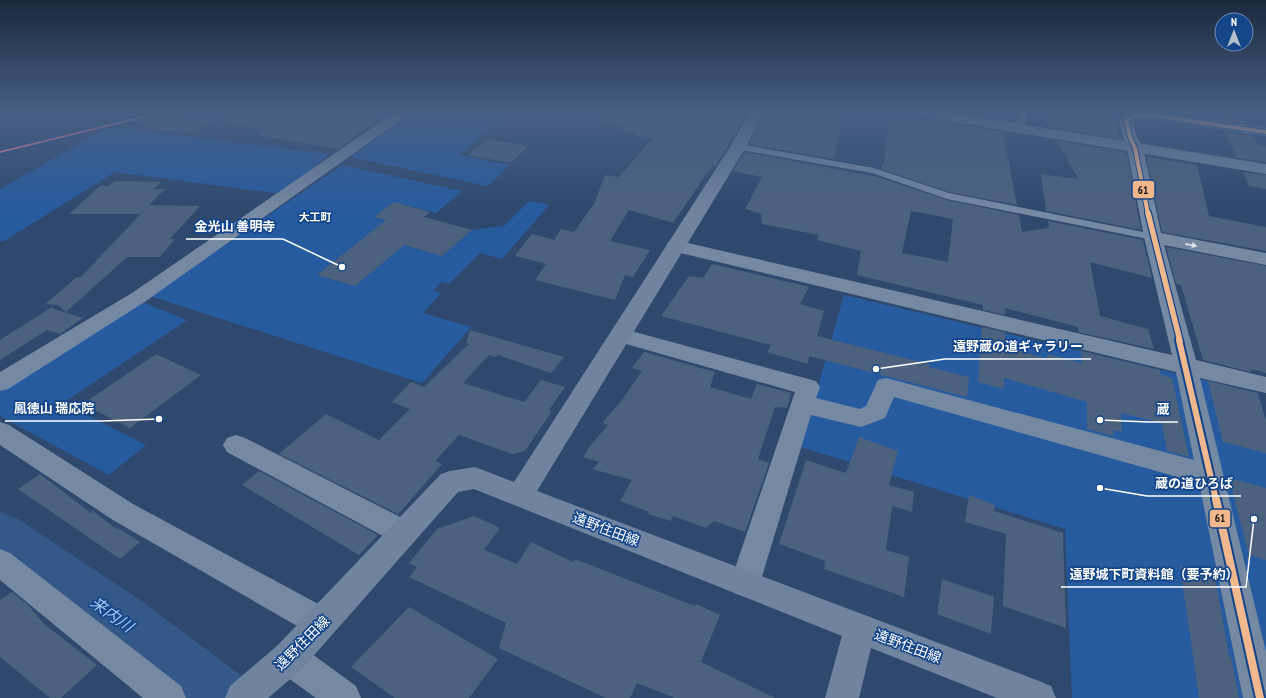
<svg xmlns="http://www.w3.org/2000/svg" width="1266" height="698" font-family="'PT Sans Narrow','Noto Sans JP',sans-serif">
	<style>
		.green { fill: #275ba0 }
		.lines { fill: none; stroke-linecap: round; stroke-linejoin: round }
		.river { fill: #345888; fill-rule: evenodd }
		.building { fill: #4c617e; fill-rule: evenodd }
		.lane { fill: #7689a3; fill-rule: evenodd }
		.street { fill: #7689a3; fill-rule: evenodd }
		.secondary { fill: #70849f; fill-rule: evenodd }
		.bus-1-far3-casing { stroke: #144589; stroke-width: 6 }
		.bus-1-far2-casing { stroke: #144589; stroke-width: 8 }
		.bus-1-far1-casing { stroke: #144589; stroke-width: 10 }
		.bus-1-casing { stroke: #144589; stroke-width: 12 }
		.bus-1-far3 { stroke: #f1b78d; stroke-width: 4 }
		.bus-1-far2 { stroke: #f1b78d; stroke-width: 5.5 }
		.bus-1-far1 { stroke: #f1b78d; stroke-width: 6 }
		.bus-1 { stroke: #f1b78d; stroke-width: 8 }
		.rail-1-casing { stroke: #144589; stroke-width: 3 }
		.rail-1 { fill: #ff8098; fill-rule: evenodd }
		.oneway { fill: #dde2e8 }
		.labels { text-anchor: middle; dominant-baseline: central; stroke-width: 3.5; stroke-linejoin: round; paint-order: stroke }
		.far-neighbourhood-label { font-size: 11px; font-weight: bold; fill: #fff; stroke: #144589 }
		.near-street-label { font-size: 14px; fill: #fff; stroke: #144589 }
		.near-water-label { font-size: 16px; font-style: italic; fill: #a6c9f7; stroke: #144589 }
		.leader { fill: none; stroke: #fff; stroke-width: 1.5 }
		.callout-dot { fill: #fff; stroke: #144589; stroke-width: 1.5 }
		.callout-label { font-size: 13px; text-anchor: middle; font-weight: bold; fill: #fff; stroke: #144589; stroke-width: 3.5; stroke-linejoin: round; paint-order: stroke }
		.line-badge { stroke: #144589; stroke-width: 1.5 }
		.pale-badge-label { font-size: 11px; text-anchor: middle; font-weight: bold; fill: #111 }
	</style>
	<rect width="100%" height="100%" fill="#2f496e"/>
	<g class="green">
		<path d="M415,112H511L459,155L510,165L487,186L350,157Z"/>
		<path d="M109,127L329,154L282,194L115,172L4,241H0V189Z"/>
		<path d="M342,165L462,191L436,213L394,202L374,217L402,225L376,245L360,241L317,275L355,286L404,245L442,256L472,230L504,226L529,201L549,205L502,259L480,253L449,284L441,282L433,291L441,293L423,313L471,327L422,383L150,296Z"/>
		<path d="M844,295L1258,393L1266,421V698H1072L1065,529L801,447Z"/>
		<path d="M140,301L187,320L63,403L146,445L109,475L0,416V389Z"/>
	</g>
	<g class="lines">
		<path class="river" d="M0,512L18,519L143,602L242,676L251,698H172L103,642L0,565Z"/>
	</g>
	<g class="building">
		<path d="M134,112H162L216,118L195,133L146,129Z"/>
		<path d="M224,112H387L338,149L258,135L267,129L223,124Z"/>
		<path d="M599,112H748L715,167L712,166L673,223L629,210L610,241L650,250L633,277L625,275L615,300L535,280L546,264L515,256L532,234L554,240L561,229L574,232L594,204L605,175L619,177L653,138L635,136L636,133L621,131L625,127L598,123Z"/>
		<path d="M765,112H844L834,159L749,144Z"/>
		<path d="M959,112H999L1000,119Z"/>
		<path d="M1041,112H1113L1120,139L1049,127Z"/>
		<path d="M1217,112L1240,115L1245,123L1220,119Z"/>
		<path d="M890,114L1003,132L1017,205L949,192L881,169L884,161Z"/>
		<path d="M1225,132L1253,136L1259,145L1266,146V162L1237,158Z"/>
		<path d="M487,139L528,146L511,163L468,155Z"/>
		<path d="M1057,141L1124,152V154H1127L1141,230L1046,211L1041,174L1078,179Z"/>
		<path d="M745,152L878,177L947,200L1019,215L1022,232L1049,228L1048,221L1143,240L1152,278L1090,262L1100,316L1148,329L1154,349L1078,332V327L1005,308V315L983,310V305L857,275L861,251L817,240L819,235L762,224L761,214L745,209L762,177L733,171ZM911,211L953,219L948,262L902,253Z"/>
		<path d="M1146,157L1197,165L1209,216L1266,227V251L1162,232Z"/>
		<path d="M1243,172L1266,175V189L1249,186Z"/>
		<path d="M115,181L161,182L154,189H165L140,214H69L100,186H109Z"/>
		<path d="M394,202L430,212L424,217L472,230L442,256L404,245L355,286L317,275L386,220L374,217Z"/>
		<path d="M149,205L200,206L170,239H175L160,257H127L66,312L58,305L45,304L77,277H81Z"/>
		<path d="M1166,247L1266,266V373L1250,369L1251,372L1203,360L1181,285L1176,284Z"/>
		<path d="M712,264L809,287L800,304L824,311L817,336L929,364V367L969,377L967,397L809,356L808,364L767,352L771,345L661,316L689,276L703,278Z"/>
		<path d="M52,307L54,309L83,318L60,334L47,330L0,360V340Z"/>
		<path d="M982,327L1005,332V346L1047,359V354L1082,363L1081,351L1160,370L1161,375L1172,378L1189,457L1167,451L1162,423L1121,413L1122,431H1113V436L1087,429V402L1004,378V389L978,382Z"/>
		<path d="M470,330L564,357L551,373L498,355L496,357L489,355L463,383L524,402L541,380L565,387L549,410L552,411L525,451L512,454L459,435L435,461L442,464L402,510L398,514L279,454L326,414L379,440L410,409L392,402L411,382L424,387L469,344L466,343Z"/>
		<path d="M644,352L715,372L710,387L751,399L757,384L791,393L787,408L775,407L758,459L769,463L745,532L714,521L706,528L673,516L671,521L648,514L649,512L620,501L632,480L592,469L599,462L583,457L590,446L608,425L602,423L621,401L642,371L632,368Z"/>
		<path d="M156,354L201,375L130,428L83,404Z"/>
		<path d="M1208,381L1257,393L1266,420V453L1223,442Z"/>
		<path d="M859,437L898,451L889,485L914,492L912,512L892,506L886,550L909,557L904,597L824,569L825,561L779,544L806,460L846,473Z"/>
		<path d="M259,471L378,535L359,555L242,485Z"/>
		<path d="M40,474L91,513L93,511L116,529L118,528L140,542L120,559L18,489Z"/>
		<path d="M1229,478L1266,488V560L1249,555Z"/>
		<path d="M969,495L995,505L994,511L1063,533L1066,628L1003,606L1006,534L965,522Z"/>
		<path d="M474,516L500,528L484,550L517,564L531,542L573,562L575,559L695,606L696,604L720,615L701,662L775,698H675L637,683L630,698H606L499,648L506,623L409,577L417,567L409,563L437,529Z"/>
		<path d="M1180,566L1215,577L1229,656L1231,657L1239,698H1199Z"/>
		<path d="M942,579L994,597L991,634L937,614Z"/>
		<path d="M12,592L29,606L44,624L97,665L61,698H50L0,657V600Z"/>
		<path d="M409,607L498,659L469,698H395L351,667Z"/>
	</g>
	<g class="lines">
		<g class="lane">
			<path d="M1018,112H1026L1025,129L1021,132L1017,129Z"/>
			<path d="M738,144L874,168L949,193L1153,234L1158,237L1153,240L947,199L872,173L735,149L734,147Z"/>
		</g>
		<g class="street">
			<path d="M395,112H412L146,301L8,389L0,391V372L132,293Z"/>
			<path d="M1132,112H1161L1266,128V136L1150,119L1137,120L1133,122L1137,137L1143,148L1161,233L1266,253V265L1164,245L1196,360L1266,377V393L1200,378L1266,652V698H1243L1199,483L894,397L885,418L861,427L811,415L760,583L756,593L745,597L734,593L730,583L795,392L612,340L609,335L612,330L620,328L816,381L820,387L816,398L860,409L866,406L878,380L886,378L1194,460L1176,372L668,250L666,246L668,242L675,240L1172,355L1144,237L1127,148L1123,137L1119,121L1121,118Z"/>
			<path d="M0,422L9,425L133,504L333,612L338,623L333,634L322,638L311,634L113,520L0,445Z"/>
			<path d="M236,435L245,438L414,524L418,533L414,542L404,545L394,542L227,452L223,445L227,438Z"/>
			<path d="M0,549L10,553L181,686L186,698H143L0,580Z"/>
			<path d="M289,642L301,646L356,686L361,698H316L277,670L273,658L277,646Z"/>
		</g>
		<g class="secondary">
			<path d="M750,112H764L746,147L537,491L1039,681L1051,686L1056,698H997L871,648L859,698H825L842,636L474,489L458,492L301,670L268,698H225L230,686L277,646L441,474L450,471L475,467L514,482L730,147Z"/>
			<path d="M912,112H947L1266,164V174L919,116L914,115Z"/>
		</g>
		<defs>
			<path id="bus-1-far3" d="M1148,214L1135,148L1130,137L1126,121L1134,116L1150,115L1266,132"/>
			<path id="bus-1-far2" d="M1148,213L1180,341"/>
			<path id="bus-1-far1" d="M1179,340L1216,500"/>
			<path id="bus-1" d="M1216,499L1260,698"/>
		</defs>
		<use href="#bus-1-far3" class="bus-1-far3-casing"/>
		<use href="#bus-1-far2" class="bus-1-far2-casing"/>
		<use href="#bus-1-far1" class="bus-1-far1-casing"/>
		<use href="#bus-1" class="bus-1-casing"/>
		<use href="#bus-1-far3" class="bus-1-far3"/>
		<use href="#bus-1-far2" class="bus-1-far2"/>
		<use href="#bus-1-far1" class="bus-1-far1"/>
		<use href="#bus-1" class="bus-1"/>
		<defs>
			<path id="rail-1" d="M159,112H168L0,153V151Z"/>
		</defs>
		<use href="#rail-1" class="rail-1-casing"/>
		<use href="#rail-1" class="rail-1"/>
	</g>
	<defs><path id="oneway-solid" d="M-6-.8H1V-3.2L6.5 0L1 3.2V.8H-6Z"/></defs>
	<use class="oneway" href="#oneway-solid" transform="translate(1191 245) rotate(11)"/>
	<linearGradient id="sky" x2="0" y2="1"><stop stop-color="#1a283c"/><stop offset="0.53" stop-color="#475f84"/><stop offset="1" stop-color="#475f84" stop-opacity="0"/></linearGradient>
	<rect width="1266" height="210" fill="url(#sky)"/>
	<g class="labels">
		<g class="far-neighbourhood-label">
			<text x="315" y="217">大工町</text>
		</g>
		<g class="near-street-label">
			<text transform="translate(606 529) rotate(21)">遠野住田線</text>
			<text transform="translate(302 643) rotate(-45)">遠野住田線</text>
			<text transform="translate(908 646) rotate(21)">遠野住田線</text>
		</g>
		<g class="near-water-label">
			<text transform="translate(112 614) rotate(36)">来内川</text>
		</g>
	</g>
	<path class="leader" d="M342 267L283 239H186M876 369L945 359H1091M159 419L102 421H5M1100 420L1149 422H1178M1100 488L1147 496H1241M1254 519L1246 587H1061"/>
	<g class="callout-dot">
		<circle cx="342" cy="267" r="4"/>
		<circle cx="876" cy="369" r="4"/>
		<circle cx="159" cy="419" r="4"/>
		<circle cx="1100" cy="420" r="4"/>
		<circle cx="1100" cy="488" r="4"/>
		<circle cx="1254" cy="519" r="4"/>
	</g>
	<g class="callout-label">
		<text x="235" y="231">金光山 善明寺</text>
		<text x="1018" y="351">遠野蔵の道ギャラリー</text>
		<text x="54" y="413">鳳徳山 瑞応院</text>
		<text x="1163" y="414">蔵</text>
		<text x="1194" y="488">蔵の道ひろば</text>
		<text x="1154" y="579">遠野城下町資料館（要予約）</text>
	</g>
	<g class="line-badge">
		<rect x="1132" y="180" width="23" height="19" rx="4" fill="#f1b78d"/>
		<rect x="1209" y="509" width="22" height="19" rx="4" fill="#f1b78d"/>
	</g>
	<g class="pale-badge-label">
		<text x="1143" y="194">61</text>
		<text x="1220" y="522">61</text>
	</g>
	<g transform="translate(1234 32)"><circle r="19" fill="#144589" stroke="#728fb8"/>
	<path d="M0-3L7 15L0 10L-7 15Z" fill="#b6bfcc"/>
	<text y="-6" font-size="11" font-weight="bold" text-anchor="middle" fill="#ffffff">N</text>
	</g>
</svg>
